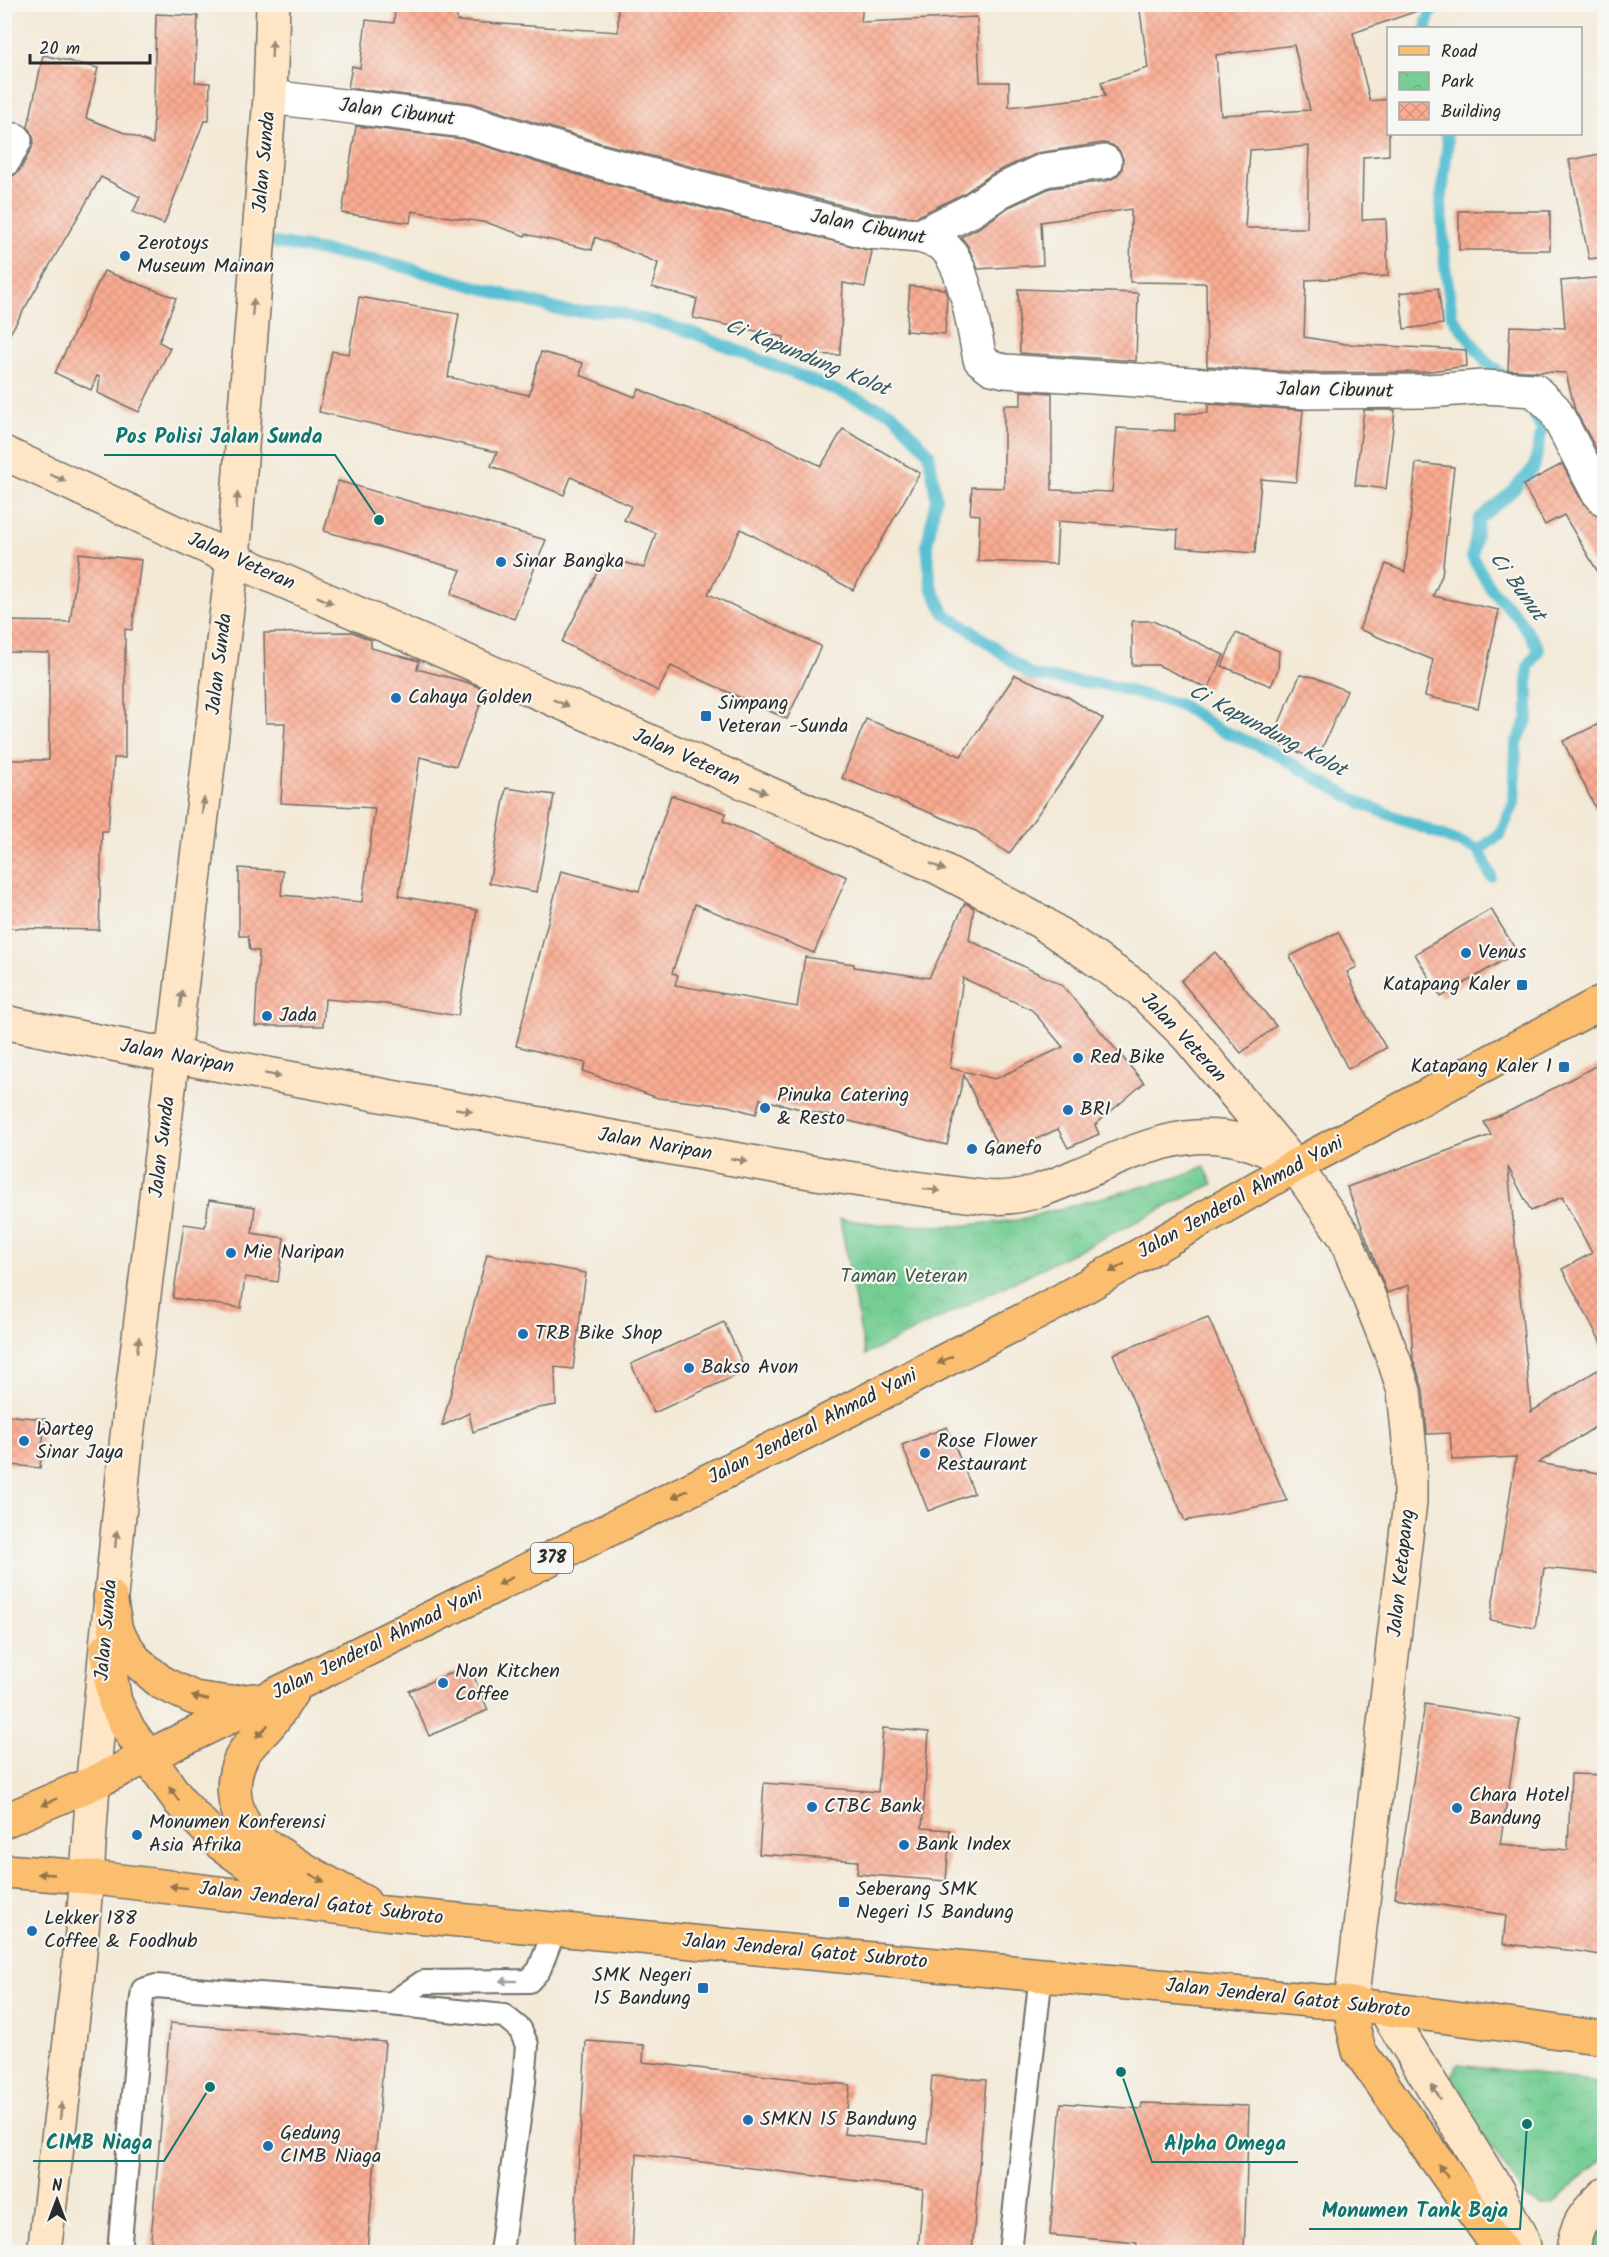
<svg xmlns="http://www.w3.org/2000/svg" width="1609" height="2257" font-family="Kalam,sans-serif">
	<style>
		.park { fill: url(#park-crowns); stroke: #507c60; stroke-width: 1.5 }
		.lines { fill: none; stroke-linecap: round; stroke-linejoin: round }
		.stream { stroke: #56bfd2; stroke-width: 12 }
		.building { fill: url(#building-cross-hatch); fill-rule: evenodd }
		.lane-casing { stroke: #716e67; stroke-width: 26 }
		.street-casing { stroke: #716e67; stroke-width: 36 }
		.secondary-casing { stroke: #716e67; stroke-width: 36 }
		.primary-casing { stroke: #716e67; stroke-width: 36 }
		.lane { stroke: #fff; stroke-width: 22 }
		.street { stroke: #fff; stroke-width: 33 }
		.secondary { stroke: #fde5c5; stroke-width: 33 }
		.primary { stroke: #fbbd6e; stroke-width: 33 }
		.oneway { fill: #948878 }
		.oneway2 { fill: #93744c }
		.oneway3 { fill: #a0a0a0 }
		.poi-dot { fill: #1f6fb2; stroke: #f6f6f2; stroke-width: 2 }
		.labels { text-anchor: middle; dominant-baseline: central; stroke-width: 4.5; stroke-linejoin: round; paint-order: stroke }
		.shield { fill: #f6f6f2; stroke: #686867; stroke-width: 1.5 }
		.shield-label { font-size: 18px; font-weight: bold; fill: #2b2b2b }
		.street-label { font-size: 20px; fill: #2b2b2b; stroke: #f6f6f2 }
		.poi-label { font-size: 20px; fill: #2b2b2b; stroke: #f6f6f2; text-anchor: start }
		.park-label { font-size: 20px; fill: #425c4a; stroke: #f6f6f2 }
		.water-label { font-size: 21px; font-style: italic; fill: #38575d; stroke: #f6f6f2 }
		.leader { fill: none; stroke: #0f766e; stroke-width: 2 }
		.callout-dot { fill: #0f766e; stroke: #f6f6f2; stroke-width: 2 }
		.callout-label { font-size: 21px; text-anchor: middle; font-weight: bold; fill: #0f766e; stroke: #f6f6f2; stroke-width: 4.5; stroke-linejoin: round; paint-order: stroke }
	</style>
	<defs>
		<pattern id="park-crowns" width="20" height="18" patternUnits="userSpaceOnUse" patternTransform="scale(1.5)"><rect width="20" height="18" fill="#76ce94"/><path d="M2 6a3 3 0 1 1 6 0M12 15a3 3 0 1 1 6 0" fill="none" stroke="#66b180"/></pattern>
		<pattern id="building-cross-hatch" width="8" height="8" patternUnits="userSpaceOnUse" patternTransform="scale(1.5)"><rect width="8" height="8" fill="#faac92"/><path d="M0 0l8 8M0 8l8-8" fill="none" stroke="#d6947e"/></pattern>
	</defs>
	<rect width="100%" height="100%" fill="#f6f6f2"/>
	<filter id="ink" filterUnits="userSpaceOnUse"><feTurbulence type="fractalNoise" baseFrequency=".0167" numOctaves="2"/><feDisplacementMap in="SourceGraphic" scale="12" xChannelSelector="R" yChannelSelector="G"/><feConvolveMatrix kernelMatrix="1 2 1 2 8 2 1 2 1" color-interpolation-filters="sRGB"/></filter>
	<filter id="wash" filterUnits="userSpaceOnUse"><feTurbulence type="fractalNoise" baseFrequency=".008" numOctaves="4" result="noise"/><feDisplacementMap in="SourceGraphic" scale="24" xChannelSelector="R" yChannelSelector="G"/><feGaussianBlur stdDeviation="1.35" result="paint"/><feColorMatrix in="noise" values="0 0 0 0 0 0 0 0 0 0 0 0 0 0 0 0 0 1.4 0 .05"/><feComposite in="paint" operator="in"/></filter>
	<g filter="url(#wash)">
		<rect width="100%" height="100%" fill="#f3e9d7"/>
		<g class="park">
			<path d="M1204,1166L1213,1184L865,1355L840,1219L886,1225L958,1226L1018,1220L1186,1175Z"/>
			<path d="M1458,2064L1604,2083V2156L1555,2203L1542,2207L1527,2199L1458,2099L1452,2076Z"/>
			<path d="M1604,2219V2252H1588L1595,2231Z"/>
		</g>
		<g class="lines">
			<g class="stream">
				<path d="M1427,28V22L1434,4"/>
				<path d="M1446,134L1448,142L1441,202L1445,265L1452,316L1486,362L1510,381"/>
				<path d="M276,243L383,261L564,311H615L691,332L892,413L929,453L936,498L927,545L931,586L945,614L975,633L1032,676L1103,684L1181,705L1218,729L1271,751L1312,776L1363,804L1479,850L1491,876"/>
				<path d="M1479,850L1500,834L1514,803L1516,744L1528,718V667L1539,649L1519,619L1491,589L1472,557L1479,519L1507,496L1534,468L1542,429L1525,398"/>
			</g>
		</g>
		<g id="blocks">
			<g class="building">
				<path d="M395,4H457V21L618,32V4H863L861,22L977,17L980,82H1009V107L1105,96L1101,82L1148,68L1139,4H1419L1420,10L1353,33L1370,101L1389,99V155L1363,157L1362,220L1386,219L1388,276L1306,280L1304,337L1346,344L1466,350L1467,366L1423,372L1308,373L1207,366L1206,283L1130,282L1131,209L1041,222L1043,265L978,269L968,246L961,237L982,226L1009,207L1050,188L1107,181L1116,177L1122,170L1123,159L1119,150L1112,145L1103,143L1037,153L992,174L963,194L916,217L872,213L601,143L472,103L348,88L352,66L360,68L366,20L394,23ZM1294,45L1310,110L1221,115L1216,55ZM1309,146L1307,228H1245L1250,150Z"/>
				<path d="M156,14L198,16L195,82L210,83L209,121H204L164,224L133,212L140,197L101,177L4,344V179L13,176L20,170L32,148L34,139L28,127L43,55L98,68L86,118L153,144Z"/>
				<path d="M356,126L462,139L591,179L872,251L865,287L843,283L840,355L783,354L784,337L693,318L697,299L652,287L658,263L595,237L592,250L526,234L525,236L488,223L412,211L410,223L342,213Z"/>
				<path d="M1605,153V257L1589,259L1569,160Z"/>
				<rect x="1459" y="211" width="91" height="39"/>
				<path d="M104,271L176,298L159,342L170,348L139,412L98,393L100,377L97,376L91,390L55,373Z"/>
				<path d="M1605,277V465L1575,410L1566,373L1508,370L1510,326L1565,328L1561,281Z"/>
				<path d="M910,286L945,289L947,296L945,334L906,331Z"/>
				<path d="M1438,288L1443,324L1404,329L1400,293Z"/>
				<path d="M1018,289L1138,293L1136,361L1020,353Z"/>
				<path d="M359,297L459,314L448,377L529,395L541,352L583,363L580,375L635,397L639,389L669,402L747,429L821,466L843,429L920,473L853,590L741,529L708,594L821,646L787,719L671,666L658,691L562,642L605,557L644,568L656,533L624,520L631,506L571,477L564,495L491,466L497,452L319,412L332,351L349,354Z"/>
				<path d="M1021,391L1052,393V490L1112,492L1117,428L1175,431V414L1208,413V404L1303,410L1296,482L1261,479L1255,553L1177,547L1178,530L1058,521L1056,564L978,561L980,515L970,514L972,487L1004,488V405H1021Z"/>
				<path d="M1364,410H1395L1386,489L1355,485Z"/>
				<path d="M1416,463L1454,467L1442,575L1433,596L1499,610L1478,708L1425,696L1433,660L1359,629L1386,564L1405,572Z"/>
				<path d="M1562,464L1583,503L1597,516L1605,517V584L1564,515L1545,525L1523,485Z"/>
				<path d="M338,481L546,540L514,619L451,594L461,570L324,531Z"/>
				<path d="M79,553L141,560L132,630L125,629V758H114L108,831H102L99,930L4,928V760H49V653L4,652V621L70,622Z"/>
				<path d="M1132,621H1153L1224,655L1208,689L1158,665H1132Z"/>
				<path d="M352,632L371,640V648L419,661L417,669L466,682L486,690L456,766L420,757L399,896L477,910L458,1016L386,1004L325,999L323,1026H255L259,951L250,950L248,936H239V868L283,871L281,895L362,902L375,808L281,803L285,723H266L264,633Z"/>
				<path d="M1236,633L1279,651L1278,670L1271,686L1222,666Z"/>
				<path d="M1015,675L1068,697L1103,719L1066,775L1009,854L976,831L842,778L866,719L961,756Z"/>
				<path d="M1300,675L1314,677L1347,691L1317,760L1271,741Z"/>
				<path d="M1605,721V828L1563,741Z"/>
				<path d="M506,788L554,795L537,892L489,883Z"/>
				<path d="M671,795L726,813L723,821L847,877L814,953L695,904L672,973L678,975L675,985L797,1007L805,957L854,964V967L929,978L965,903L974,908L969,940L1062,985L1144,1083L1095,1125L1099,1134L1068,1148L1058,1129L1002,1155L964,1075L947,1145L760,1099L756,1114L727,1106L658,1098L583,1071L586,1063L516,1046L561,871L639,891ZM963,978L1032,1010L1063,1047L995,1079L950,1068Z"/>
				<path d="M1491,909L1517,952L1441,997L1415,954Z"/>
				<path d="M1338,932L1357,967L1347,972L1367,1016L1386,1048L1348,1069L1290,956Z"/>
				<path d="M1215,952L1276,1026L1241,1053L1181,981Z"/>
				<path d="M1605,1061V1350L1562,1269L1592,1253L1562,1197L1531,1211L1508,1167L1531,1412L1605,1365V1421L1538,1463L1605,1474V1574L1544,1568L1535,1628L1490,1620L1516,1457L1452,1460L1450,1433L1427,1434L1423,1389L1413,1359L1409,1285L1387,1293L1347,1187L1491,1135L1484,1122L1514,1109Z"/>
				<path d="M209,1200L255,1207L252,1233L284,1238L278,1282L245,1277L241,1308L173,1298L184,1224L205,1227Z"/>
				<path d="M487,1254L586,1273L573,1369L555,1367L556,1405L533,1409L473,1432L469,1413L442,1426Z"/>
				<path d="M1208,1317L1287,1501L1185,1521L1113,1354Z"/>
				<path d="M724,1322L746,1371L654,1413L631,1364Z"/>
				<path d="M4,1415L45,1419L40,1468L4,1464Z"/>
				<path d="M947,1427L974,1493L928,1511L902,1445Z"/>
				<path d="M469,1665L488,1710L429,1736L409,1691Z"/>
				<path d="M1425,1704L1520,1719L1500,1844L1568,1850L1571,1774L1605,1775V1956L1577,1951L1503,1944L1506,1915L1395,1898Z"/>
				<path d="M883,1728L929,1732L922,1828L950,1830L946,1881L857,1874L858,1861L759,1854L764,1783L878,1792Z"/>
				<path d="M170,2023L385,2042L367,2253H182L150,2250Z"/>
				<path d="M586,2041L644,2045L643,2062L850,2085L844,2134L927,2143L932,2076L986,2080L972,2253H918L923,2189L637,2154L632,2253H573Z"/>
				<path d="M1061,2103L1141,2109L1142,2103L1249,2106L1244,2253H1136L1137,2243L1050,2235Z"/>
			</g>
		</g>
	</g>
	<g filter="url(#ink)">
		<use href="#blocks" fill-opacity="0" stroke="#716e67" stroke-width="1.5"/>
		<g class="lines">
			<defs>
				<g id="lane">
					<path d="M391,2004L423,1982L529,1981L539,1970L555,1929"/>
					<path d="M119,2252L141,2005L143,1990L156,1986L391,2004L504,2016L520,2029L527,2045L524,2082L501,2252"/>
					<path d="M1010,2252L1041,1974"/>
				</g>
				<g id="street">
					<path d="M270,97L466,121L596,161L869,232L920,236L941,243L951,254L959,270L968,299L980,359L992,368L1005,371L1307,392L1427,391L1484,387L1534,390L1554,409L1597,491L1604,499"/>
					<path d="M4,160L15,140"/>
					<path d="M920,236L972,210L1000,191L1045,170L1105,162"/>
				</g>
				<g id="secondary">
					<path d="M4,453L233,559L939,868L1041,922L1138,988L1187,1036L1295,1166L1345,1237L1394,1360L1404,1391L1410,1451V1502L1351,2004"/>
					<path d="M4,1022C183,1059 362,1092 541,1124C688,1151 835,1179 983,1197C1017,1201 1047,1189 1078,1175C1148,1145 1211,1114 1283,1159"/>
					<path d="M1384,2008L1497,2190L1523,2242L1525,2252"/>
					<path d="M44,2252L77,1984L87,1877L94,1768L127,1436L233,559L270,97L273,4"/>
					<path d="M1573,2252C1575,2225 1585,2213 1604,2195"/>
				</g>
				<g id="primary">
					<path d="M110,1597L116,1631L135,1660L162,1683L194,1698L229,1703L253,1700"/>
					<path d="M106,1650L115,1702L129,1730L181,1803L221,1844L268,1878L302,1895"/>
					<path d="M296,1685C287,1699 279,1714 267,1727C258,1737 247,1745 241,1758C231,1779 232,1805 245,1825C251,1835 262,1842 272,1849C302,1869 332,1886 364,1902"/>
					<path d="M4,1821L93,1783L297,1684L808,1431L1060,1301L1295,1166L1604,1001"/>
					<path d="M4,1871L87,1877L384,1913L1351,2004L1604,2038"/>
					<path d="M1351,2004L1353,2026L1359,2051L1502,2252"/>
				</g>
			</defs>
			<use href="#lane" class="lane-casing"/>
			<use href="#street" class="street-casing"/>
			<use href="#secondary" class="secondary-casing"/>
			<use href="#primary" class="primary-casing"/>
			<use href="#lane" class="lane"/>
			<use href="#street" class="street"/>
			<use href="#secondary" class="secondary"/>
			<use href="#primary" class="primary"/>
		</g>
		<defs><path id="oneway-solid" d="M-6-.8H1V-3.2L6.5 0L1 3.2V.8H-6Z" transform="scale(1.5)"/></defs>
		<g class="oneway">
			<use href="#oneway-solid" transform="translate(272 49) rotate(-88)"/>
			<use href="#oneway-solid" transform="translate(253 307) rotate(-85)"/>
			<use href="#oneway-solid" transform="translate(58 478) rotate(25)"/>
			<use href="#oneway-solid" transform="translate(237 501) rotate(-85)"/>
			<use href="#oneway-solid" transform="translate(325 600) rotate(24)"/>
			<use href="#oneway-solid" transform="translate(561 703) rotate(24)"/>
			<use href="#oneway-solid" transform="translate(759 790) rotate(23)"/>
			<use href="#oneway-solid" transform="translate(203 806) rotate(-83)"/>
			<use href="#oneway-solid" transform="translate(938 867) rotate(26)"/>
			<use href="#oneway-solid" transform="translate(181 999) rotate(-83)"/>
			<use href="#oneway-solid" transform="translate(273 1075) rotate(10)"/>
			<use href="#oneway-solid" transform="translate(464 1110) rotate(10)"/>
			<use href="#oneway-solid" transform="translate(739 1160) rotate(10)"/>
			<use href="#oneway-solid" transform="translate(932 1190) rotate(7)"/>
			<use href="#oneway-solid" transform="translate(138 1345) rotate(-83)"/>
			<use href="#oneway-solid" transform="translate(116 1539) rotate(-84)"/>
			<use href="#oneway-solid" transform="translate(1436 2092) rotate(-122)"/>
			<use href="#oneway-solid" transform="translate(61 2111) rotate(-83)"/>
		</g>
		<g class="oneway2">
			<use href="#oneway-solid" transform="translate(1117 1268) rotate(150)"/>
			<use href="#oneway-solid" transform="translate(945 1360) rotate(153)"/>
			<use href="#oneway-solid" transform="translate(680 1494) rotate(154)"/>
			<use href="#oneway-solid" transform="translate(505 1581) rotate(154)"/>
			<use href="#oneway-solid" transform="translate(200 1698) rotate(-168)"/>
			<use href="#oneway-solid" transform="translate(262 1731) rotate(135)"/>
			<use href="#oneway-solid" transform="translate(174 1794) rotate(-125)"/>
			<use href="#oneway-solid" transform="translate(49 1802) rotate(156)"/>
			<use href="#oneway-solid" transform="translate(46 1874) rotate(-177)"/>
			<use href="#oneway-solid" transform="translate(317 1878) rotate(28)"/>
			<use href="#oneway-solid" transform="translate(178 1887) rotate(-173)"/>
			<use href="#oneway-solid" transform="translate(1443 2171) rotate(-126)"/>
		</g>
		<use class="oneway3" href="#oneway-solid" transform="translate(508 1981) rotate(-180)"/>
	</g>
	<g class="poi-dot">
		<circle cx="125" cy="256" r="6"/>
		<circle cx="501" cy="562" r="6"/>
		<circle cx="396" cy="698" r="6"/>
		<rect x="700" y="710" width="12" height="12" rx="3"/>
		<circle cx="1466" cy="953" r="6"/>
		<rect x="1516" y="979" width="12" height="12" rx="3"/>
		<circle cx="267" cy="1016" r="6"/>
		<circle cx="1078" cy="1058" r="6"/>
		<rect x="1558" y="1061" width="12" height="12" rx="3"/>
		<circle cx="765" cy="1108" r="6"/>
		<circle cx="1068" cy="1110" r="6"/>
		<circle cx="972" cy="1149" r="6"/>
		<circle cx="231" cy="1253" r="6"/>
		<circle cx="523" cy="1334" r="6"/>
		<circle cx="689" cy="1368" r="6"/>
		<circle cx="24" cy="1441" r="6"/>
		<circle cx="925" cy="1453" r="6"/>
		<circle cx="443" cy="1683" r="6"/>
		<circle cx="812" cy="1807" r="6"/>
		<circle cx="1457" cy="1808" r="6"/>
		<circle cx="137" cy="1835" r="6"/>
		<circle cx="904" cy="1845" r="6"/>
		<rect x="838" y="1896" width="12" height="12" rx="3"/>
		<circle cx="32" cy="1931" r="6"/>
		<rect x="697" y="1982" width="12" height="12" rx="3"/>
		<circle cx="748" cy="2120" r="6"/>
		<circle cx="268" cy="2146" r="6"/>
	</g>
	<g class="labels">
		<rect class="shield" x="531" y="1543" width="42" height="30" rx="4.5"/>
		<g class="shield-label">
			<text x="552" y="1558">378</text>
		</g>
		<g class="street-label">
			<text transform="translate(397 113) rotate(7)">Jalan Cibunut</text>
			<text transform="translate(265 162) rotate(-85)">Jalan Sunda</text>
			<text transform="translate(868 228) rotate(11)">Jalan Cibunut</text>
			<text transform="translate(1335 391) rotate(1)">Jalan Cibunut</text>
			<text transform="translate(241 562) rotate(24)">Jalan Veteran</text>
			<text transform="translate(220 664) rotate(-83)">Jalan Sunda</text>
			<text transform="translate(686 758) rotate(24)">Jalan Veteran</text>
			<text transform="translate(1183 1038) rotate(47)">Jalan Veteran</text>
			<text transform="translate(177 1057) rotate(11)">Jalan Naripan</text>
			<text transform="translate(655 1145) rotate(10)">Jalan Naripan</text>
			<text transform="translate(163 1147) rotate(-83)">Jalan Sunda</text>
			<text transform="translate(1241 1198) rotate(-29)">Jalan Jenderal Ahmad Yani</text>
			<text transform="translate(813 1427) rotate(-27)">Jalan Jenderal Ahmad Yani</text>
			<text transform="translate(1402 1573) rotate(-84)">Jalan Ketapang</text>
			<text transform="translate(107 1630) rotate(-85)">Jalan Sunda</text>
			<text transform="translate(378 1644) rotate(-26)">Jalan Jenderal Ahmad Yani</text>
			<text transform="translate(321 1904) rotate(7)">Jalan Jenderal Gatot Subroto</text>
			<text transform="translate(805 1952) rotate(5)">Jalan Jenderal Gatot Subroto</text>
			<text transform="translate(1288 1999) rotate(6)">Jalan Jenderal Gatot Subroto</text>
		</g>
		<g class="poi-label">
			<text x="137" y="244">Zerotoys<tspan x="137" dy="23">Museum Mainan</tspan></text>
			<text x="513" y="562">Sinar Bangka</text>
			<text x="408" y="698">Cahaya Golden</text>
			<text x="718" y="704">Simpang<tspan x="718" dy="23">Veteran -Sunda</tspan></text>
			<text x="1478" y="953">Venus</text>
			<text x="1510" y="985" text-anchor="end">Katapang Kaler</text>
			<text x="279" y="1016">Jada</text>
			<text x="1090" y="1058">Red Bike</text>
			<text x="1552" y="1067" text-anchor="end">Katapang Kaler 1</text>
			<text x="777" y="1096">Pinuka Catering<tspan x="777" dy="23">&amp; Resto</tspan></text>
			<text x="1080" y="1110">BRI</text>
			<text x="984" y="1149">Ganefo</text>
			<text x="243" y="1253">Mie Naripan</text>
			<text x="535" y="1334">TRB Bike Shop</text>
			<text x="701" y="1368">Bakso Avon</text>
			<text x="36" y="1430">Warteg<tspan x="36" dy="23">Sinar Jaya</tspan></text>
			<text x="937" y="1442">Rose Flower<tspan x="937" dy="23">Restaurant</tspan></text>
			<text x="455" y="1672">Non Kitchen<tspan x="455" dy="23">Coffee</tspan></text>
			<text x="1469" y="1796">Chara Hotel<tspan x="1469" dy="23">Bandung</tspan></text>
			<text x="824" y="1807">CTBC Bank</text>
			<text x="149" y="1823">Monumen Konferensi<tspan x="149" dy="23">Asia Afrika</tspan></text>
			<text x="916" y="1845">Bank Index</text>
			<text x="856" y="1890">Seberang SMK<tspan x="856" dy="23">Negeri 15 Bandung</tspan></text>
			<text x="44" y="1919">Lekker 188<tspan x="44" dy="23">Coffee &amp; Foodhub</tspan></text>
			<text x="691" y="1976" text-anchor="end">SMK Negeri<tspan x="691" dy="23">15 Bandung</tspan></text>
			<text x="760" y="2120">SMKN 15 Bandung</text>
			<text x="280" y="2134">Gedung<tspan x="280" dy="23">CIMB Niaga</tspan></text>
		</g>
		<g class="park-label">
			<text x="904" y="1277">Taman Veteran</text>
		</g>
		<g class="water-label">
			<text transform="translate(807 358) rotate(22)">Ci Kapundung Kolot</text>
			<text transform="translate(1517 587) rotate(54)">Ci Bunut</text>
			<text transform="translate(1267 731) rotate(28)">Ci Kapundung Kolot</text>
		</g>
	</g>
	<path class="leader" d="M379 520L335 455H104M210 2087L164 2161H33M1121 2072L1152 2162H1298M1527 2124L1520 2229H1309"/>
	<g class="callout-dot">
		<circle cx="379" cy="520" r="6"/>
		<circle cx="210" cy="2087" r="6"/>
		<circle cx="1121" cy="2072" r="6"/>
		<circle cx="1527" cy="2124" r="6"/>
	</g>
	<g class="callout-label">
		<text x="219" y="443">Pos Polisi Jalan Sunda</text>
		<text x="99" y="2149">CIMB Niaga</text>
		<text x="1225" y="2150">Alpha Omega</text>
		<text x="1415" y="2217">Monumen Tank Baja</text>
	</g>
	<rect width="1609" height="2257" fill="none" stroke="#f6f6f2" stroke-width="24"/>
	<rect x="1387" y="27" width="195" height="108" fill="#f6f6f2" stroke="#a5a5a2" stroke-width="1.5"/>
	<rect x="1399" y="46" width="30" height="9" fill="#fbbd6e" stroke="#a5a5a2" stroke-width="1.5"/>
	<text x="1441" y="57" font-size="18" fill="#2b2b2b">Road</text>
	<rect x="1399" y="72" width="30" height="18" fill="url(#park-crowns)" stroke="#a5a5a2" stroke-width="1.5"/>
	<text x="1441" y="87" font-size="18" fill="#2b2b2b">Park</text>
	<rect x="1399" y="102" width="30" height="18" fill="url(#building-cross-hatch)" stroke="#a5a5a2" stroke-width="1.5"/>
	<text x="1441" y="117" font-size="18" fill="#2b2b2b">Building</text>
	<g transform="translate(57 2200)" stroke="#f6f6f2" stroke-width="4.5" paint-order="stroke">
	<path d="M0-4.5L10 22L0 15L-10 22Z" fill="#2b2b2b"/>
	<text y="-9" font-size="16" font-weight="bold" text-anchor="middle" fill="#2b2b2b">N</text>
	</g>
	<path d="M30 54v9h120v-9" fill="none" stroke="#2b2b2b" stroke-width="3"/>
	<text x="39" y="54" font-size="18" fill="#2b2b2b" stroke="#f6f6f2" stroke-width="4.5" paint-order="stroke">20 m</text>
</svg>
